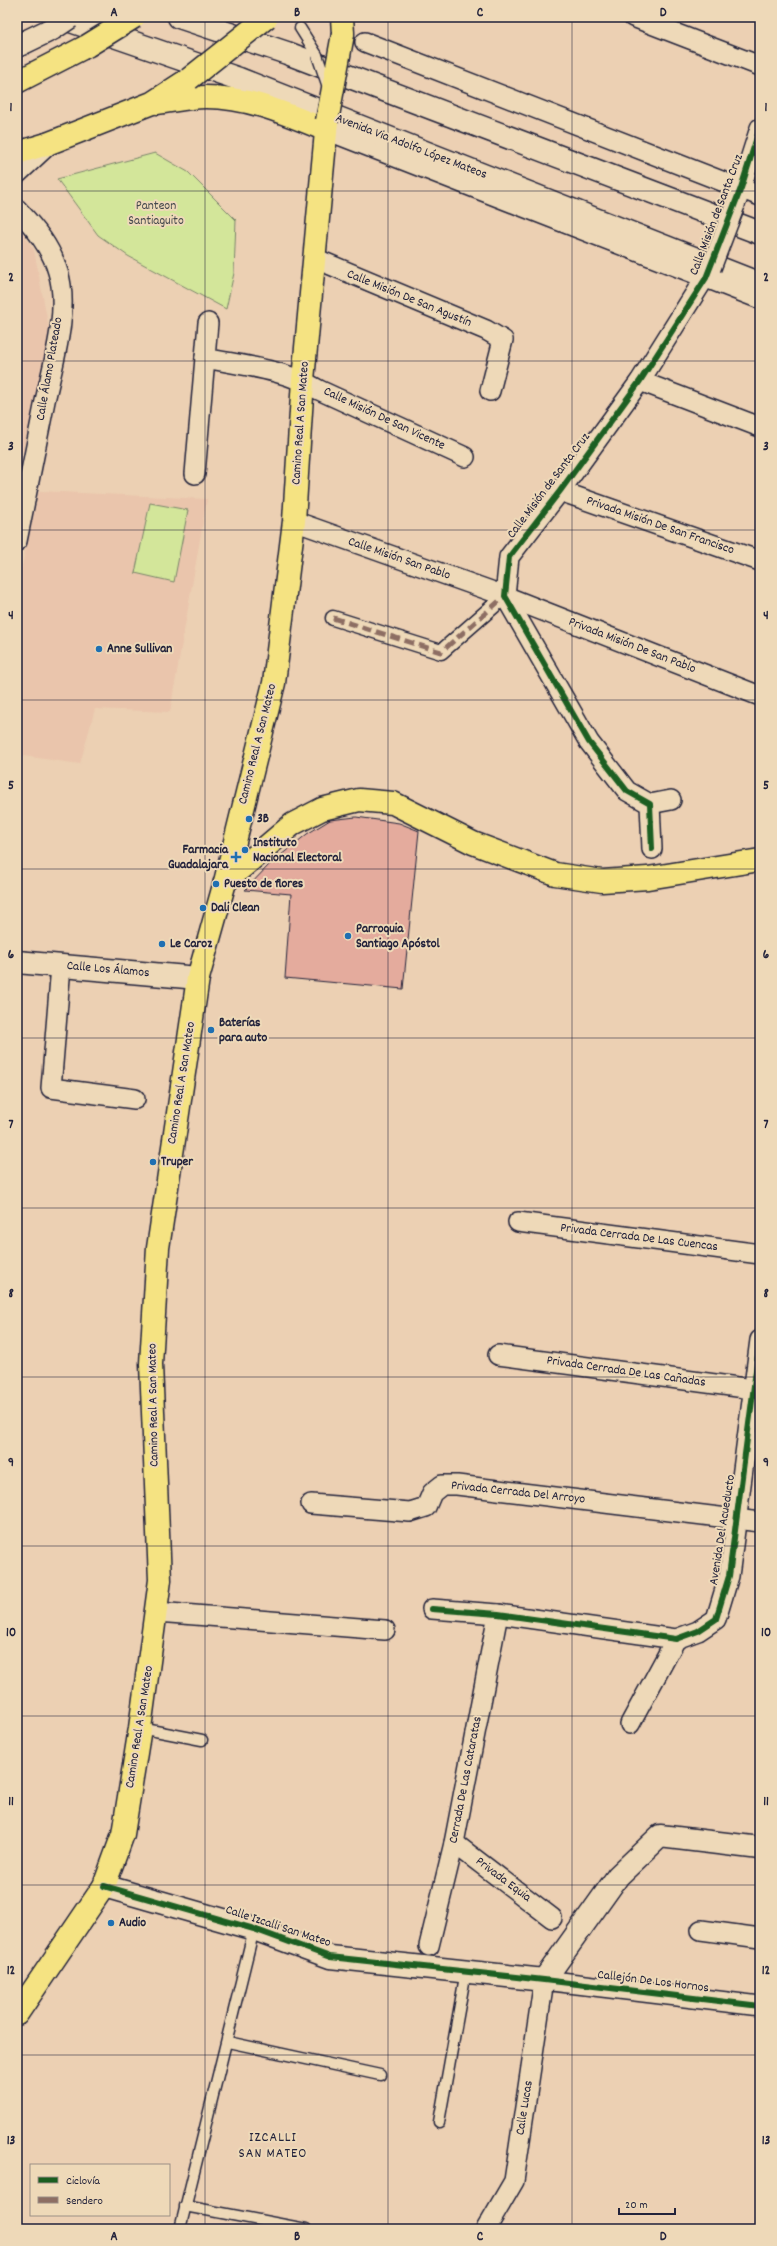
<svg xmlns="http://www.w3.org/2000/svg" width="777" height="2246" font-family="Dekko,sans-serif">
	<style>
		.built { fill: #eac5ac }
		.green { fill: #d3e69a; stroke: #7a846a }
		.building { fill: #e4ab9d; stroke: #22223b }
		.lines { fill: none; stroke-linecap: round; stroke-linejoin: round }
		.service-casing { stroke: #22223b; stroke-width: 13 }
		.pedestrian-casing { stroke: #22223b; stroke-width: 17 }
		.minor-casing { stroke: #22223b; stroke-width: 22 }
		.tertiary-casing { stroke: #22223b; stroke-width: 25 }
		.secondary-casing { stroke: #22223b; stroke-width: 25 }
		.primary-casing { stroke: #22223b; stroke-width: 25 }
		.service { stroke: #eed9b8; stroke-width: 10 }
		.pedestrian { stroke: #eed9b8; stroke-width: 14 }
		.minor { stroke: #eed9b8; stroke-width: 19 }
		.tertiary { stroke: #eed9b8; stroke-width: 22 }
		.secondary { stroke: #eed9b8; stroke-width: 22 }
		.primary { stroke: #f5e382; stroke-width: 22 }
		.service-bridge-casing { stroke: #22223b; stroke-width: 13; stroke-linecap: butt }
		.minor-bridge-casing { stroke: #22223b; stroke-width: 22; stroke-linecap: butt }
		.secondary-bridge-casing { stroke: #22223b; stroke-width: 25; stroke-linecap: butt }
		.primary-bridge-casing { stroke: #22223b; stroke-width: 25; stroke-linecap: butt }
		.service-bridge { stroke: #eed9b8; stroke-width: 10 }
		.minor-bridge { stroke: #eed9b8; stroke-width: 19 }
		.secondary-bridge { stroke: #eed9b8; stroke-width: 22 }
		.primary-bridge { stroke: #f5e382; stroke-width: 22 }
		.quiet { stroke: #8d6e63; stroke-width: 5; stroke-dasharray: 10 5; stroke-linecap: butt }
		.cycleway-casing { stroke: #eed9b8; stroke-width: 8 }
		.cycleway { stroke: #1b5e20; stroke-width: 6 }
		.grid { fill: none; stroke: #22223b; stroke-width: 1; stroke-opacity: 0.55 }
		.poi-dot { fill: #1f6fb2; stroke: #eed9b8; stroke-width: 1.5 }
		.labels { text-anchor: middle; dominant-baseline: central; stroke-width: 4; stroke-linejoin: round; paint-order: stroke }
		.street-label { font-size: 13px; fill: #22223b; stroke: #eed9b8 }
		.park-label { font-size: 13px; fill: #45494e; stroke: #eed9b8 }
		.poi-label { font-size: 13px; font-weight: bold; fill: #22223b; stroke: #eed9b8; text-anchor: start }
		.neighbourhood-label { font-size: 14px; letter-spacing: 1px; fill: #22223b; stroke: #eed9b8 }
		.neatline { fill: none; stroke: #22223b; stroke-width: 1.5 }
		.grid-label { font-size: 13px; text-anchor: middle; font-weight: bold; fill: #22223b }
	</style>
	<rect width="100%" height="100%" fill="#ecd0b3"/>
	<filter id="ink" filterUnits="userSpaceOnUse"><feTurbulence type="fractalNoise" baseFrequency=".025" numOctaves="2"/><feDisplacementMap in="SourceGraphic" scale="8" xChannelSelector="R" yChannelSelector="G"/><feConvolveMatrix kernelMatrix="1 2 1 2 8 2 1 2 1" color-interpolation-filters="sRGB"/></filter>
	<g filter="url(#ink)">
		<g class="built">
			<path d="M17,224L34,250L49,329L44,369L23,451L17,450Z"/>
			<path d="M39,491L207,499L170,712L95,709L80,764L17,755V588Z"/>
		</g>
		<g class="green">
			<path d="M155,153L188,172L236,220L234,273L226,309L128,256L98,235L57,179Z"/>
			<path d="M150,503L188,510L174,582L135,573Z"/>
		</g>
		<path class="building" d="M356,817L399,823L419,831L403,989L285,978L291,894L245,890L270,864L307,834L330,820Z"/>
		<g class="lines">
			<defs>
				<g id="service">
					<path d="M300,28L317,55"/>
					<path d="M140,1728L202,1740"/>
					<path d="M228,2042L380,2075"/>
					<path d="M439,2122L466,1971"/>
					<path d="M185,2206L306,2229"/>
					<path d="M180,2229L254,1929"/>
				</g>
				<path id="pedestrian" d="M333,618L441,652L505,596"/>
				<g id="minor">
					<path d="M633,17L760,66"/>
					<path d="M365,42L760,196"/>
					<path d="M326,130L760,299"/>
					<path d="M737,200L760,128"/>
					<path d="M17,209C35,228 51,247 58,272C70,309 53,364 45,401C36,448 26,494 17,541"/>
					<path d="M314,258L486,330L503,340L490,391"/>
					<path d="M205,358C244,366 284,369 319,390L465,457"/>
					<path d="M640,381L760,427"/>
					<path d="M195,474L208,323"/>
					<path d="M560,491L760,561"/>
					<path d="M294,521L505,596L760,696"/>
					<path d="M650,804L671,800"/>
					<path d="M652,849L650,804L627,791L589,742L505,596L509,557L560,491L640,381L711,268"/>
					<path d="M61,966L51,1088L135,1099"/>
					<path d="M518,1222L760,1254"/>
					<path d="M498,1355L760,1390"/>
					<path d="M311,1504L410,1512L426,1507L432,1493L442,1485H457L760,1522"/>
					<path d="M432,1609L498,1614L676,1639L698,1631L716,1619L729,1576L760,1340"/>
					<path d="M157,1612L385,1630"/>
					<path d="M630,1724L676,1639"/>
					<path d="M454,1843L552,1918"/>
					<path d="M701,1930L760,1938"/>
					<path d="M429,1946L454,1843L498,1614"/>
					<path d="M486,2229L514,2181L544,1980L760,2006"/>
				</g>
				<g id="tertiary">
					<path d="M17,962L198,978"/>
					<path d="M104,1886L254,1929L330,1957L544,1980L618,1876L660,1836L760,1848"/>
				</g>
				<g id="secondary">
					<path d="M59,17L239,79L760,284"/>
					<path d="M179,17L287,53L760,233"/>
					<path d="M17,46L52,29"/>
					<path d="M17,172L47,144"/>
				</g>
				<g id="primary">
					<path d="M342,17L343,34"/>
					<path d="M17,82L87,46"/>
					<path d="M157,103C173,101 190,97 206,97C249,97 287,114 326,130"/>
					<path d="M17,153L47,144L152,103L189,79"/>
					<path d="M225,882L293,824L322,809L359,800L393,803L473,843L555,874L602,881L648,878L760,860"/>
					<path d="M17,2014L104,1886L123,1834L140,1728L160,1580L151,1364L158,1248L198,978L225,882L274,683L294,521L303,380L327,121"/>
				</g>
			</defs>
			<use href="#service" class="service-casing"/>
			<use href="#pedestrian" class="pedestrian-casing"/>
			<use href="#minor" class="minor-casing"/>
			<use href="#tertiary" class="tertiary-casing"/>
			<use href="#secondary" class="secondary-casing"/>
			<use href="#primary" class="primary-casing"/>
			<use href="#service" class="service"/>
			<use href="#pedestrian" class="pedestrian"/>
			<use href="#minor" class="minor"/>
			<use href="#tertiary" class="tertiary"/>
			<use href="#secondary" class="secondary"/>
			<use href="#primary" class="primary"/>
			<defs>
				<path id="service-bridge" d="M317,55L328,87"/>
				<path id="minor-bridge" d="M711,268L735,205"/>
				<path id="secondary-bridge" d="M52,29L70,17"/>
				<g id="primary-bridge">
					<path d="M87,46L134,17"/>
					<path d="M189,79L267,17"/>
					<path d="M327,121L343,34"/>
				</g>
			</defs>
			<use href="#service-bridge" class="service-bridge-casing"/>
			<use href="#minor-bridge" class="minor-bridge-casing"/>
			<use href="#secondary-bridge" class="secondary-bridge-casing"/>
			<use href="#primary-bridge" class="primary-bridge-casing"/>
			<use href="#service-bridge" class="service-bridge"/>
			<use href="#minor-bridge" class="minor-bridge"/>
			<use href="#secondary-bridge" class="secondary-bridge"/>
			<use href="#primary-bridge" class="primary-bridge"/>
			<path class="quiet" d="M333,618L441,652L505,596"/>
			<defs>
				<g id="cycleway">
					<path d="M652,849L650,804L627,791L589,742L505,596L509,557L560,491L640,381L706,278L741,188L760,128"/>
					<path d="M432,1609L498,1614L676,1639L698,1631L716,1619L729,1576L760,1340"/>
					<path d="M104,1886L254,1929L330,1957L544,1980L760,2006"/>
				</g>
			</defs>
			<use href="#cycleway" class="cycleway-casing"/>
			<use href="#cycleway" class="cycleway"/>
		</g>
	</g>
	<path class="grid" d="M205,17V2229M388,17V2229M572,17V2229M17,191H760M17,361H760M17,530H760M17,700H760M17,869H760M17,1038H760M17,1208H760M17,1377H760M17,1546H760M17,1716H760M17,1885H760M17,2055H760"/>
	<g class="poi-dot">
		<circle cx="99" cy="649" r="4"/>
		<circle cx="249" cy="819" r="4"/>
		<circle cx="245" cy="850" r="4"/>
		<path d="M234 851h4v4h4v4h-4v4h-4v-4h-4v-4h4z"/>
		<circle cx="216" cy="884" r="4"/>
		<circle cx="203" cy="908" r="4"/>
		<circle cx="348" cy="936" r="4"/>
		<circle cx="162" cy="944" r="4"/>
		<circle cx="211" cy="1030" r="4"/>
		<circle cx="153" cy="1162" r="4"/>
		<circle cx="111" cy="1923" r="4"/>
	</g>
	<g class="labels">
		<g class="street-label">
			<text transform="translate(411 147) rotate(21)">Avenida Via Adolfo López Mateos</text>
			<text transform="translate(717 215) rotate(-69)">Calle Misión de Santa Cruz</text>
			<text transform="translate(409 299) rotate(22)">Calle Misión De San Agustín</text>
			<text transform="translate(50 369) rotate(-80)">Calle Álamo Plateado</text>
			<text transform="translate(384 419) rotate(25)">Calle Misión De San Vicente</text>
			<text transform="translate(301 423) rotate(-86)">Camino Real A San Mateo</text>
			<text transform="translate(549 486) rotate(-53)">Calle Misión de Santa Cruz</text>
			<text transform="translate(660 526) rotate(19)">Privada Misión De San Francisco</text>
			<text transform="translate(399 559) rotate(19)">Calle Misión San Pablo</text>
			<text transform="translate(632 646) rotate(21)">Privada Misión De San Pablo</text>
			<text transform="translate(258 744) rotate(-76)">Camino Real A San Mateo</text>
			<text transform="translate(108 970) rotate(5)">Calle Los Álamos</text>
			<text transform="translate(182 1083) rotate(-81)">Camino Real A San Mateo</text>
			<text transform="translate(639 1238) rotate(7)">Privada Cerrada De Las Cuencas</text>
			<text transform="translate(626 1372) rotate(8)">Privada Cerrada De Las Cañadas</text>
			<text transform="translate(154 1405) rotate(-91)">Camino Real A San Mateo</text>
			<text transform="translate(518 1493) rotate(6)">Privada Cerrada Del Arroyo</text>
			<text transform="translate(723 1530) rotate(-81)">Avenida Del Acueducto</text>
			<text transform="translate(140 1727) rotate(-81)">Camino Real A San Mateo</text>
			<text transform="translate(466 1780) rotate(-79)">Cerrada De Las Cataratas</text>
			<text transform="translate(503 1880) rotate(37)">Privada Equia</text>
			<text transform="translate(278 1927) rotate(18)">Calle Izcalli San Mateo</text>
			<text transform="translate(653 1982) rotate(7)">Callejón De Los Hornos</text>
			<text transform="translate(525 2108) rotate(-81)">Calle Lucas</text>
		</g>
		<g class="park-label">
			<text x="156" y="206">Panteon<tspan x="156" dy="15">Santiaguito</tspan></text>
		</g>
		<g class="poi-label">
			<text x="107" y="649">Anne Sullivan</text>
			<text x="257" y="819">3B</text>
			<text x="253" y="843">Instituto<tspan x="253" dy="15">Nacional Electoral</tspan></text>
			<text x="228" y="850" text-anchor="end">Farmacia<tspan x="228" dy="15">Guadalajara</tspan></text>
			<text x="224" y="884">Puesto de flores</text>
			<text x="211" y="908">Dali Clean</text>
			<text x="356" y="929">Parroquia<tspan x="356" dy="15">Santiago Apóstol</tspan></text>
			<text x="170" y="944">Le Caroz</text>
			<text x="219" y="1023">Baterías<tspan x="219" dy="15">para auto</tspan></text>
			<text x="161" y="1162">Truper</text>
			<text x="119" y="1923">Audio</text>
		</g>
		<g class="neighbourhood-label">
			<text x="273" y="2138">IZCALLI<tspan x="273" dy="16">SAN MATEO</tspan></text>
		</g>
	</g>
	<rect width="777" height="2246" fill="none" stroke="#eed9b8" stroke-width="44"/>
	<rect x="30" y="2164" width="140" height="52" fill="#eed9b8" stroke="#9c9086"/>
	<rect x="38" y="2177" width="20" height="6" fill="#1b5e20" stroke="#9c9086"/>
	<text x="66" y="2184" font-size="12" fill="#22223b">Ciclovía</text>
	<rect x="38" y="2197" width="20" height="6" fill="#8d6e63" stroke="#9c9086"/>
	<text x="66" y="2204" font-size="12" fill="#22223b">Sendero</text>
	<path d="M619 2208v6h56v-6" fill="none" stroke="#22223b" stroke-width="2"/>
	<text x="625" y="2208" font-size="12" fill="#22223b" stroke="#eed9b8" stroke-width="3" paint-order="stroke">20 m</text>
	<rect x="22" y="22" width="733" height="2202" class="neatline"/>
	<g class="grid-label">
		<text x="114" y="16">A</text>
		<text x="297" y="16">B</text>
		<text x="480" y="16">C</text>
		<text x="663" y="16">D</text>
		<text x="11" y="111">1</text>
		<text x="766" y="111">1</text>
		<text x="11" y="281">2</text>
		<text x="766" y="281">2</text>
		<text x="11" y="450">3</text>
		<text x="766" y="450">3</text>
		<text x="11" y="619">4</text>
		<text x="766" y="619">4</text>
		<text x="11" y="789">5</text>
		<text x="766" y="789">5</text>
		<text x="11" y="958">6</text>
		<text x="766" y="958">6</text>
		<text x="11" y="1128">7</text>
		<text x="766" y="1128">7</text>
		<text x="11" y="1297">8</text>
		<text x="766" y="1297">8</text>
		<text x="11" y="1466">9</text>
		<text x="766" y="1466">9</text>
		<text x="11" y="1636">10</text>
		<text x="766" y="1636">10</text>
		<text x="11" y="1805">11</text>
		<text x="766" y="1805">11</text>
		<text x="11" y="1974">12</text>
		<text x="766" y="1974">12</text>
		<text x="11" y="2144">13</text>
		<text x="766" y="2144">13</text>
		<text x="114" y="2240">A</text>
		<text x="297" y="2240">B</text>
		<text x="480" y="2240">C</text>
		<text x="663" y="2240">D</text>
	</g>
</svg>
